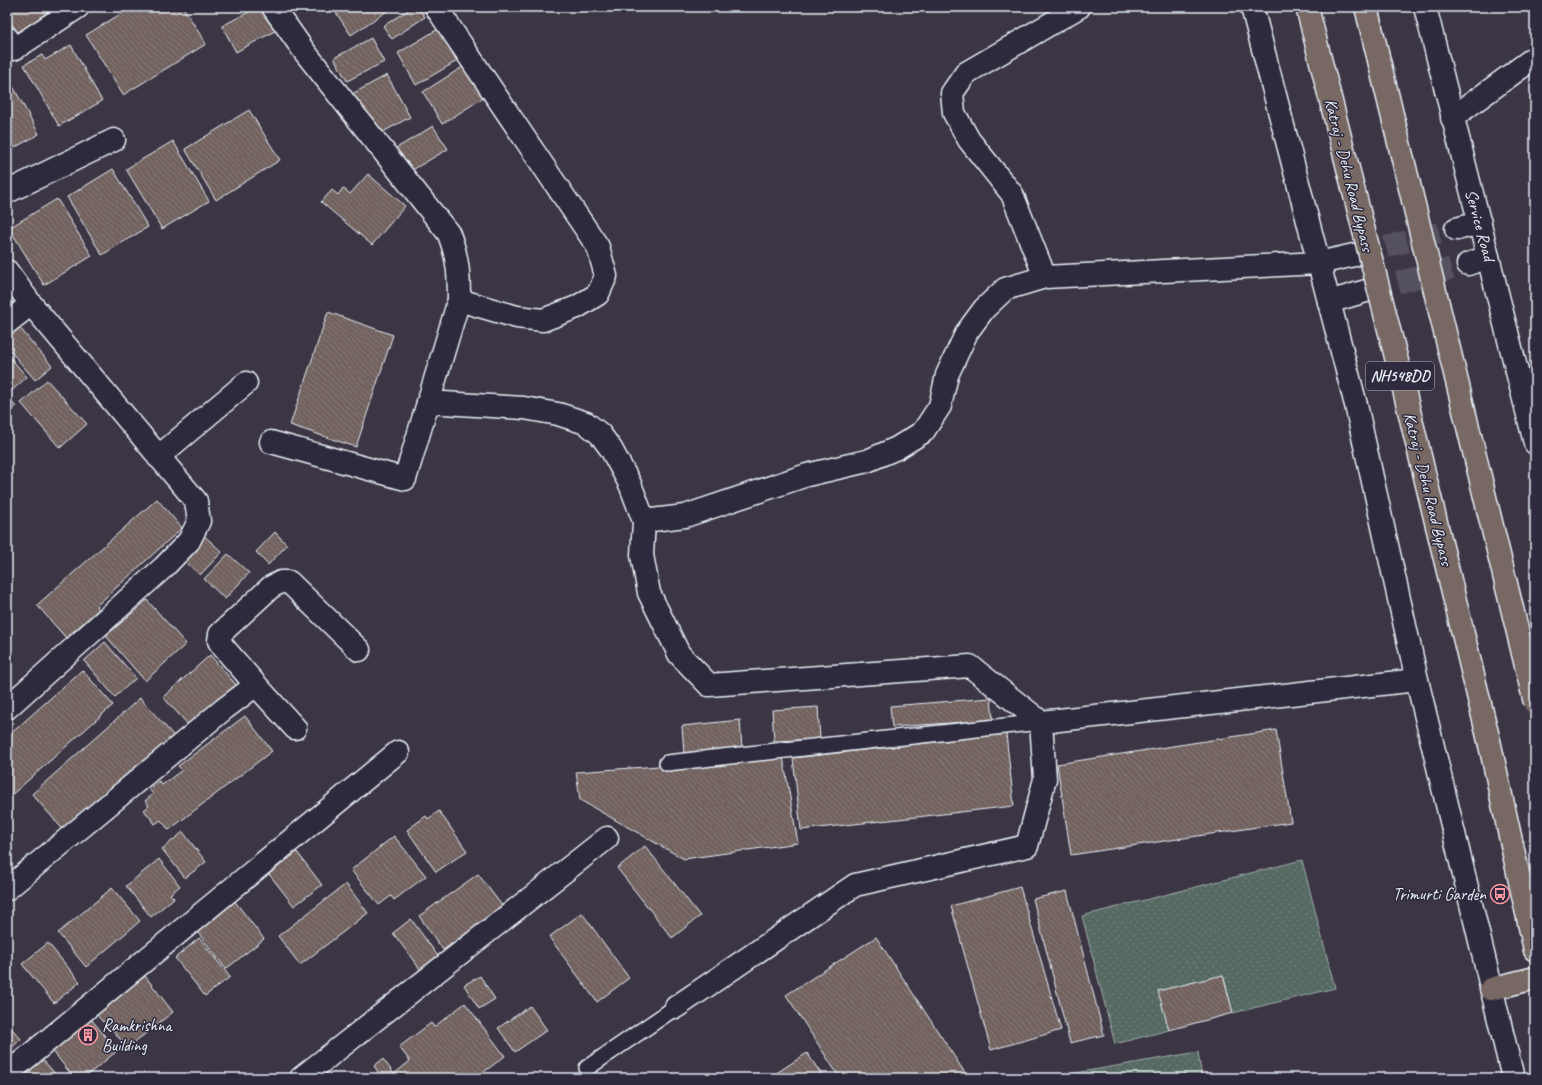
<svg xmlns="http://www.w3.org/2000/svg" width="1542" height="1085" font-family="Caveat,sans-serif">
	<style>
		.grass { fill: url(#grass-dots); stroke: #a0adad }
		.building { fill: url(#building-back-hatch); stroke: #e8f1f8 }
		.lines { fill: none; stroke-linecap: round; stroke-linejoin: round }
		.secondary-tunnel { stroke: #56515f; stroke-width: 22; stroke-dasharray: 22 11; stroke-linecap: butt }
		.lane-casing { stroke: #e8f1f8; stroke-width: 18 }
		.street-casing { stroke: #e8f1f8; stroke-width: 25 }
		.secondary-casing { stroke: #e8f1f8; stroke-width: 25 }
		.highway-casing { stroke: #e8f1f8; stroke-width: 25 }
		.lane { stroke: #2f2a3d; stroke-width: 15 }
		.street { stroke: #2f2a3d; stroke-width: 22 }
		.secondary { stroke: #2f2a3d; stroke-width: 22 }
		.highway { stroke: #776864; stroke-width: 22 }
		.highway-bridge-casing { stroke: #e8f1f8; stroke-width: 25; stroke-linecap: butt }
		.highway-bridge { stroke: #776864; stroke-width: 22 }
		.labels { text-anchor: middle; dominant-baseline: central; stroke-width: 3; stroke-linejoin: round; paint-order: stroke }
		.shield { fill: #2f2a3d; stroke: #b0b5c0; stroke-width: 1 }
		.shield-label { font-size: 16px; font-weight: bold; fill: #e8f1f8 }
		.street-label { font-size: 17px; fill: #e8f1f8; stroke: #2f2a3d }
		.poi-label { font-size: 17px; fill: #e8f1f8; stroke: #2f2a3d; text-anchor: end }
	</style>
	<defs>
		<pattern id="grass-dots" width="8" height="8" patternUnits="userSpaceOnUse"><rect width="8" height="8" fill="#576962"/><path d="M2 2h.1M6 6h.1" fill="none" stroke="#6f7f79" stroke-width="1.8" stroke-linecap="round"/></pattern>
		<pattern id="building-back-hatch" width="6" height="6" patternUnits="userSpaceOnUse"><rect width="6" height="6" fill="#72625f"/><path d="M-1 5l2 2M0 0l6 6M5-1l2 2" fill="none" stroke="#867977"/></pattern>
	</defs>
	<rect width="100%" height="100%" fill="#3c3544"/>
	<filter id="ink" filterUnits="userSpaceOnUse"><feTurbulence type="fractalNoise" baseFrequency=".025" numOctaves="2"/><feDisplacementMap in="SourceGraphic" scale="8" xChannelSelector="R" yChannelSelector="G"/><feConvolveMatrix kernelMatrix="1 2 1 2 8 2 1 2 1" color-interpolation-filters="sRGB"/></filter>
	<g filter="url(#ink)">
		<g class="grass">
			<path d="M1302,860L1335,988L1233,1013L1223,975L1159,991L1169,1030L1115,1044L1082,916Z"/>
			<path d="M1198,1052L1202,1078H1046Z"/>
		</g>
		<g class="building">
			<path d="M7,7H55L18,33L7,17Z"/>
			<path d="M132,7H183L206,44L123,95L86,35Z"/>
			<path d="M258,7H262L275,31L236,52L222,26Z"/>
			<path d="M332,7H393L351,35Z"/>
			<path d="M413,7H418L425,17L392,39L383,26Z"/>
			<path d="M438,29L457,61L416,85L398,53Z"/>
			<path d="M371,38L384,62L347,81L334,58Z"/>
			<path d="M71,45L102,101L59,126L24,65L42,55L45,60Z"/>
			<path d="M464,66L483,98L442,124L423,92Z"/>
			<path d="M387,75L410,117L376,136L352,94Z"/>
			<path d="M7,79H9L39,134L7,152Z"/>
			<path d="M249,110L280,160L216,200L185,149Z"/>
			<path d="M433,126L448,149L409,172L395,149Z"/>
			<path d="M173,141L209,201L162,229L126,169Z"/>
			<path d="M113,169L148,227L102,255L67,197Z"/>
			<path d="M368,174L405,206L372,245L321,202L332,190L338,195L343,188L350,194Z"/>
			<path d="M57,199L92,256L44,285L9,228Z"/>
			<path d="M7,287L20,301L7,313Z"/>
			<path d="M328,312L393,335L356,447L290,425Z"/>
			<path d="M19,327L52,366L35,380L7,347V337Z"/>
			<path d="M7,354L27,377L9,393L7,390Z"/>
			<path d="M47,380L87,424L60,448L21,403Z"/>
			<path d="M7,397L16,407L7,414Z"/>
			<path d="M157,499L182,528L96,606L99,609L66,638L37,605Z"/>
			<path d="M200,532L222,552L200,575L178,555Z"/>
			<path d="M275,532L287,545L268,565L256,552Z"/>
			<path d="M228,554L249,573L225,599L204,579Z"/>
			<path d="M147,600L186,644L145,681L106,636Z"/>
			<path d="M105,642L136,678L115,697L84,661Z"/>
			<path d="M210,655L239,688L192,729L163,697Z"/>
			<path d="M82,670L113,705L7,799V737Z"/>
			<path d="M140,698L174,736L66,833L32,794Z"/>
			<path d="M991,698L993,720L892,727L890,706Z"/>
			<path d="M818,707L820,739L774,741L772,710Z"/>
			<path d="M245,716L272,751L169,830L161,820L155,824L144,810L149,806L145,801L153,794L149,789L159,781L162,785L182,770L178,766Z"/>
			<path d="M740,720L742,748L684,754L682,726Z"/>
			<path d="M1276,730L1291,822L1071,855L1057,764Z"/>
			<path d="M1006,734L1014,806L801,830L793,758Z"/>
			<path d="M783,757L798,843L684,859L580,800L576,772Z"/>
			<path d="M439,811L467,851L436,872L407,830L426,816L428,819Z"/>
			<path d="M183,832L206,862L185,878L162,849Z"/>
			<path d="M394,836L426,876L394,900L391,896L379,905L351,870Z"/>
			<path d="M645,846L700,916L672,938L617,868Z"/>
			<path d="M297,852L322,885L294,906L269,874Z"/>
			<path d="M159,859L180,886L170,894L174,898L151,917L126,886Z"/>
			<path d="M478,874L503,907L443,950L419,916Z"/>
			<path d="M346,884L368,913L300,965L278,936Z"/>
			<path d="M1020,887L1061,1030L991,1050L951,906Z"/>
			<path d="M112,888L140,921L86,967L58,933Z"/>
			<path d="M1067,891L1104,1035L1070,1043L1033,899Z"/>
			<path d="M233,899L264,939L226,969L195,929Z"/>
			<path d="M582,913L629,978L597,1002L549,937Z"/>
			<path d="M411,919L440,959L422,972L393,933Z"/>
			<path d="M876,937L967,1076L965,1078H840L786,995Z"/>
			<path d="M199,938L230,977L205,996L175,958Z"/>
			<path d="M48,943L80,982L54,1003L22,964Z"/>
			<path d="M1223,975L1233,1013L1169,1030L1158,991Z"/>
			<path d="M145,976L173,1012L127,1048L105,1020L103,1022L96,1014Z"/>
			<path d="M480,976L495,999L479,1009L464,985Z"/>
			<path d="M465,1003L505,1056L476,1078H465L464,1077L463,1078H382L374,1066L383,1059L394,1074L410,1061L399,1047L431,1023L434,1027Z"/>
			<path d="M530,1006L547,1030L515,1052L498,1028Z"/>
			<path d="M91,1019L117,1051L84,1078H74L52,1050Z"/>
			<path d="M7,1023L21,1039L7,1052Z"/>
			<path d="M807,1053L824,1078H769Z"/>
			<path d="M41,1058L59,1078H18Z"/>
		</g>
		<g class="lines">
			<g class="secondary-tunnel">
				<path d="M1354,255L1456,229"/>
				<path d="M1366,291L1468,264"/>
			</g>
			<defs>
				<g id="lane">
					<path d="M667,763L1041,722"/>
					<path d="M587,1068L676,1007"/>
				</g>
				<g id="street">
					<path d="M436,7L598,247L606,276L598,294L577,307L543,320L517,317L459,300"/>
					<path d="M7,38L14,49L78,7"/>
					<path d="M1452,118L1535,57"/>
					<path d="M7,192L114,140"/>
					<path d="M7,271L31,304L196,501L199,521L189,541L164,567L7,708"/>
					<path d="M1045,277L1012,194L969,140L954,113L952,93L966,73L1079,7"/>
					<path d="M7,323L31,304"/>
					<path d="M428,402L524,408L558,414L586,423L600,434L611,449L630,484L644,521L642,555L649,593L679,654L709,685L970,666L1041,722L1045,779L1027,846L855,885L676,1007"/>
					<path d="M271,442L405,479L459,300C459,274 458,258 449,234L304,51L273,7"/>
					<path d="M158,457L246,383"/>
					<path d="M644,521L685,516L807,475L867,461L897,448L923,432L940,406L947,375L967,332L984,309L1005,289L1045,277L1319,263"/>
					<path d="M256,685L295,728"/>
					<path d="M1041,722L1417,680"/>
					<path d="M7,889L224,709L256,685L224,648L219,641L220,634L271,587L281,582H289L359,650"/>
					<path d="M7,1074L398,752"/>
					<path d="M301,1078L607,838"/>
				</g>
				<g id="secondary">
					<path d="M1252,7L1356,405L1417,680L1513,1078"/>
					<path d="M1425,7L1535,443"/>
					<path d="M1456,229L1480,223"/>
					<path d="M1319,263L1354,255"/>
					<path d="M1468,264L1488,257"/>
					<path d="M1329,302L1366,291"/>
				</g>
				<g id="highway">
					<path d="M1490,745L1535,950"/>
					<path d="M1491,989L1535,978"/>
				</g>
			</defs>
			<use href="#lane" class="lane-casing"/>
			<use href="#street" class="street-casing"/>
			<use href="#secondary" class="secondary-casing"/>
			<use href="#highway" class="highway-casing"/>
			<use href="#lane" class="lane"/>
			<use href="#street" class="street"/>
			<use href="#secondary" class="secondary"/>
			<use href="#highway" class="highway"/>
			<defs>
				<g id="highway-bridge">
					<path d="M1307,7L1397,361L1490,745"/>
					<path d="M1366,7L1535,703"/>
				</g>
			</defs>
			<use href="#highway-bridge" class="highway-bridge-casing"/>
			<use href="#highway-bridge" class="highway-bridge"/>
		</g>
	</g>
	<defs>
		<symbol id="bus-ring" viewBox="-11 -11 22 22"><circle r="9.5" fill="#2f2a3d" stroke="#ff9aa2" stroke-width="1.5"/><path d="M-5-6H5V4H4V6H2V4H-2V6H-4V4H-5ZM-3.5-4V0h7V-4ZM-3.5 1.2v1.5H-2V1.2ZM2 1.2v1.5H3.5V1.2Z" fill="#ff9aa2"/></symbol>
		<symbol id="building-ring" viewBox="-11 -11 22 22"><circle r="9.5" fill="#2f2a3d" stroke="#ff9aa2" stroke-width="1.5"/><path d="M-4-6H4V6H1V3H-1V6H-4ZM-2.5-4.3h1.7v1.8h-1.7ZM.8-4.3h1.7v1.8H.8ZM-2.5-1h1.7V.8h-1.7ZM.8-1h1.7V.8H.8Z" fill="#ff9aa2"/></symbol>
	</defs>
	<g fill-rule="evenodd">
		<use href="#bus-ring" x="1489" y="883" width="22" height="22"/>
		<use href="#building-ring" x="77" y="1024" width="22" height="22"/>
	</g>
	<g class="labels">
		<rect class="shield" x="1366" y="362" width="68" height="28" rx="3"/>
		<g class="shield-label">
			<text x="1400" y="376">NH548DD</text>
		</g>
		<g class="street-label">
			<text transform="translate(1349 175) rotate(76)">Katraj - Dehu Road Bypass</text>
			<text transform="translate(1480 225) rotate(75)">Service Road</text>
			<text transform="translate(1428 489) rotate(76)">Katraj - Dehu Road Bypass</text>
		</g>
		<g class="poi-label">
			<text x="1486" y="894">Trimurti Garden</text>
			<text x="102" y="1025" text-anchor="start">Ramkrishna<tspan x="102" dy="20">Building</tspan></text>
		</g>
	</g>
	<rect width="1542" height="1085" fill="none" stroke="#2f2a3d" stroke-width="24"/>
	<rect x="12" y="12" width="1518" height="1061" fill="none" stroke="#e8f1f8" stroke-width="1.5" filter="url(#ink)"/>
</svg>
